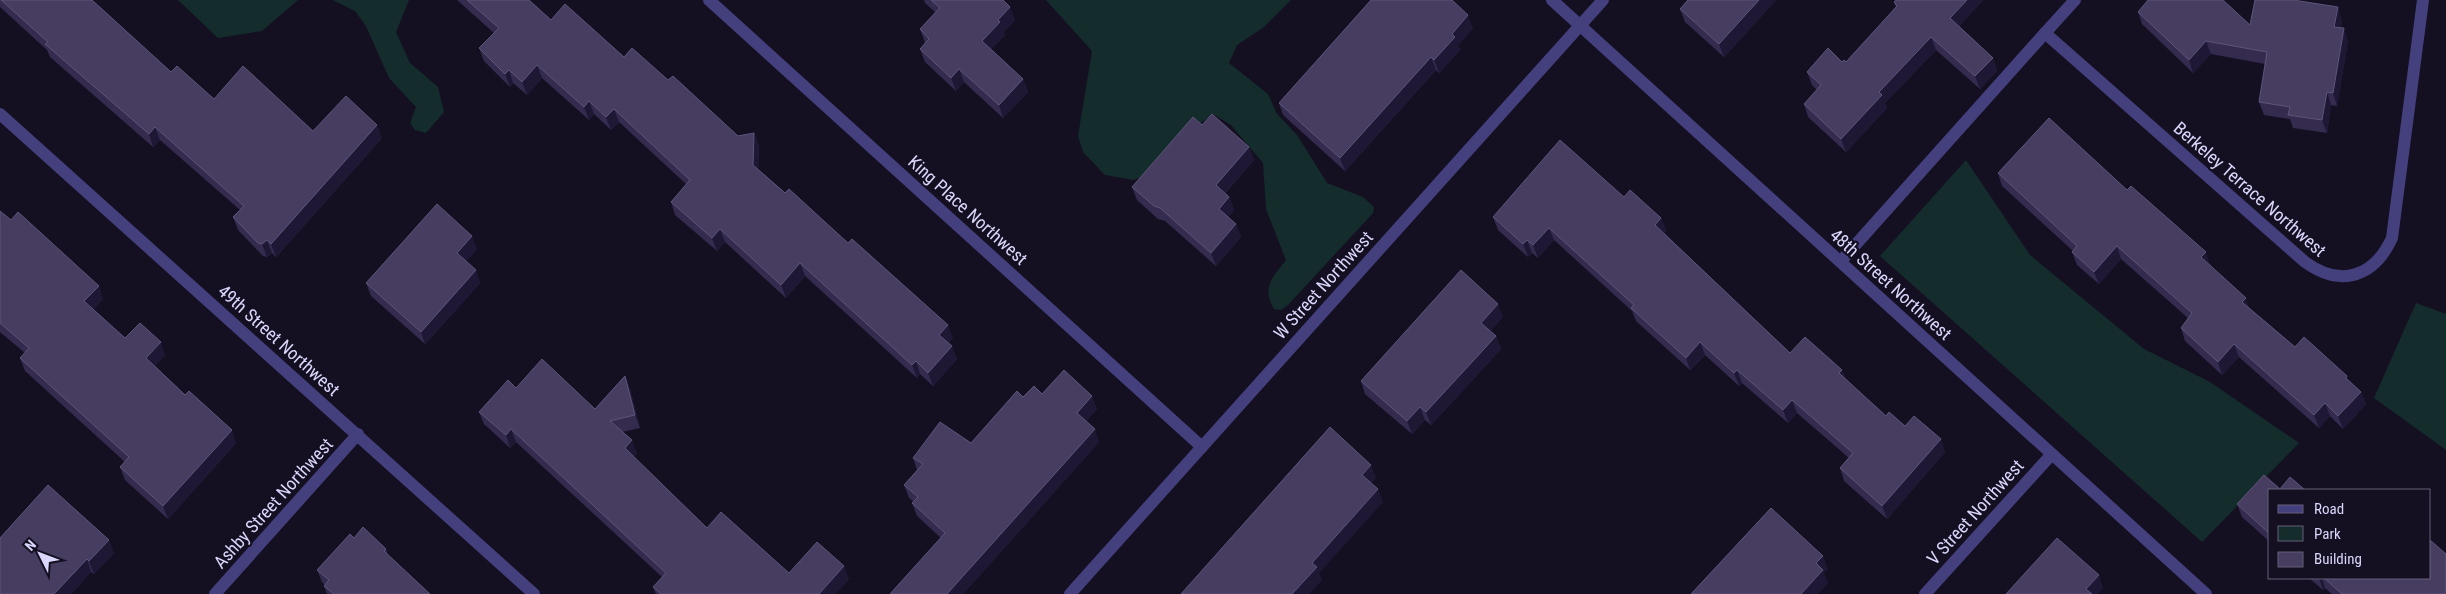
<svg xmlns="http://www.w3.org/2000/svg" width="2446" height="594" font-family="'Roboto Condensed',sans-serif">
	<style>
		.green { fill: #142c2c }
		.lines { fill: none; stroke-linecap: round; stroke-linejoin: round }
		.minor { stroke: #44407d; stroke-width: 12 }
		.wall { fill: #342b4f }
		.shaded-wall { fill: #1f1835 }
		.building { fill: #463d61; stroke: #5d557a }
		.labels { text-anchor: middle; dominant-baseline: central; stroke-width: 4.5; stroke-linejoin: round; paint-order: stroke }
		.street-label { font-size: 18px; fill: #dbd6fb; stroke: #141022 }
	</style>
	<rect width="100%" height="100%" fill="#141022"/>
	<g class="green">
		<path d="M178,0H298L262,31L218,38Z"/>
		<path d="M333,0H409L396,32L410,63L438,87L444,112L426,133L415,130L410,123L416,107L389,78L366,26L355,11Z"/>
		<path d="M1046,0H1291L1264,27L1237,45L1229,63L1268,94L1277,114L1297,135L1327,183L1363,197L1374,207L1373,213L1288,305L1281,310L1274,309C1261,287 1273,277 1286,260L1266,209L1263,163L1231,125L1213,114L1174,143L1152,172L1134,180L1105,175L1083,152L1078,136L1092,51Z"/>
		<path d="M1966,160L2030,255L2144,349L2210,382L2299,443L2202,542L1880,256Z"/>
		<path d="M2416,303L2446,314V450L2374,398Z"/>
	</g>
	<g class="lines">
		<g class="minor">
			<path d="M709,0L1202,447"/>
			<path d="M1552,0L2206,594"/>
			<path d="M2075,0L2045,33L2305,262C2341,288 2374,277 2392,238L2423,0"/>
			<path d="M0,114L534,594"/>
			<path d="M1841,261L2045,33"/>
			<path d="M215,594L358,434"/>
			<path d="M1070,594L1603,0"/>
			<path d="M1925,594L2052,454"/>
		</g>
	</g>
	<g class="wall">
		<path d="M0,0H92L171,72L214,99L313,131L382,138L276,257L272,253L267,257L263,256L238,230L233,217L240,210L160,140L153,147L50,57L47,50L0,7Z"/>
		<path d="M457,0H529L551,20L668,80L738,136L754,133L759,146L758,169L953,338L948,343L957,359L933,386L920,374L917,378L805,276L786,298L725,242L717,251L675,215L671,202L686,184L619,122L611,130L594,114L589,120L542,78L527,95L513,83L510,87L484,61L479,48L494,33Z"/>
		<path d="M924,0H1003L1015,20L1003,32L1005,35L991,49L1023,79L1028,92L1003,118L964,82L956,91L925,62L920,49L925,43L920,29L935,12L925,3Z"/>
		<path d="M1776,0L1724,57L1685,22L1680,9Z"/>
		<path d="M1896,0H1983L1959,26L1993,58L1997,71L1980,89L1936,50L1885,103L1887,108L1846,152L1808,117L1804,104L1817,90L1812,85L1807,72L1842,62H1846L1896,7L1894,2Z"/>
		<path d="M2138,12L2250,25L2342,20L2341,28L2348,41L2337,106L2331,105L2327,133L2293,128L2290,119L2264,115L2259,102L2265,64L2211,54L2193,73L2142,24Z"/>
		<path d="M1473,28L1458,45L1460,50L1439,73L1436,70L1345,171L1283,115L1279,103Z"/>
		<path d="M1202,125L1249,147L1254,160L1225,193L1229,197L1234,210L1228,217L1241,237L1216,266L1165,221L1158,219L1137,200L1132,187Z"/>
		<path d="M1998,173L2127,190L2210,265L2249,308L2295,347L2349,381L2361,392L2366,404L2343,429L2330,416L2319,428L2239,357L2222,375L2185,341L2181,328L2188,318L2121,259L2099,284L2077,265L2072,252L2073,251L2002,186Z"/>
		<path d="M1624,197L1661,218L1666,231L1664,233L1790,353L1842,370L1846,380L1886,416L1905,426L1945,452L1887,519L1844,481L1840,468L1849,458L1797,413L1788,423L1742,383L1739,386L1705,355L1690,370L1636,321L1632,311L1554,240L1538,258L1532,253L1528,257L1498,230L1493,217Z"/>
		<path d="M0,211L103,299L93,310L125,338L165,355L155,366L236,443L168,519L125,480L120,467L125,462L25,371L20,358L25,353L0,332Z"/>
		<path d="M477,249L466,261L480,283L425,344L371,296L366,283Z"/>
		<path d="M1503,317L1490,331L1496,336L1501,349L1431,425L1425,420L1412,434L1365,394L1361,381Z"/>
		<path d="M625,376L630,389L640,428L622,432L637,453L633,457L707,528L789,573L849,579L835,594H656L653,587L662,577L516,442L510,448L484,424L479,412L516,388L595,409Z"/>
		<path d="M1042,394L1097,409L1086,421L1099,442L963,594H890L941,538L917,516L912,503L914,502L909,498L904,485L917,470L913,458L971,443L1023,397Z"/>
		<path d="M2264,475L2280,489L2290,477L2305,490H2270V542L2242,517L2237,504Z"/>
		<path d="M0,538L114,553L94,574L91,572L71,594H0Z"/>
		<path d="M386,549L388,555L430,594H327L324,586L325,585L322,582L317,570Z"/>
		<path d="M2309,578H2430L2446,594H2332L2325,588L2323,590Z"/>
	</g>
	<g class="shaded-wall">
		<path d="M1759,0H1776L1724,57L1719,44Z"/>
		<path d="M1967,0H1983L1955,31L1950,18Z"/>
		<path d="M1010,7L1015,20L1003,32L1005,35L987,54L982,41L998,20Z"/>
		<path d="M2338,7L2342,20L2339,40L2334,27Z"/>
		<path d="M1468,15L1473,28L1458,45L1460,50L1439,73L1434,60L1452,34Z"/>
		<path d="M2344,28L2348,41L2337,106L2333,93Z"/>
		<path d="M1931,37L1936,50L1885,103L1887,108L1846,152L1841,139L1879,92Z"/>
		<path d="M2206,41L2211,54L2193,73L2189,60Z"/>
		<path d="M1431,57L1436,70L1345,171L1340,158Z"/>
		<path d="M1993,58L1997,71L1980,89L1975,76Z"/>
		<path d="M537,65L542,78L527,95L522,82Z"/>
		<path d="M959,69L964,82L956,91L951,78Z"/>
		<path d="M509,70L513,83L510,87L505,74Z"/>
		<path d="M1023,79L1028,92L1003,118L999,105Z"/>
		<path d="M2327,92L2331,105L2327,133L2322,120Z"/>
		<path d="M589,101L594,114L589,120L584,107Z"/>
		<path d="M614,109L619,122L611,130L606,117Z"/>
		<path d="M377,125L382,138L276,257L271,244Z"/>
		<path d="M155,127L160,140L153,147L149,134Z"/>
		<path d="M754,133L759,146L758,178L753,165Z"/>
		<path d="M1249,147L1254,160L1220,198L1216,185Z"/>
		<path d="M1229,197L1234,210L1224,222L1219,209Z"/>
		<path d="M1661,218L1666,231L1660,238L1655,225Z"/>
		<path d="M1236,224L1241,237L1216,266L1211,253Z"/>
		<path d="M1549,228L1554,240L1538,258L1533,245Z"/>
		<path d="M720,229L725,242L717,251L712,238Z"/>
		<path d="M472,236L477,249L462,266L457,253Z"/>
		<path d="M267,240L272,253L267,257L262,244Z"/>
		<path d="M1527,240L1532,253L1528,257L1523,244Z"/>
		<path d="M2117,246L2121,259L2099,284L2094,272Z"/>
		<path d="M2206,252L2210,265L2201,257Z"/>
		<path d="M800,263L805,276L786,298L781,285Z"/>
		<path d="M476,270L480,283L425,344L421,332Z"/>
		<path d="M99,286L103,299L89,314L84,301Z"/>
		<path d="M2246,298L2250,311L2242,302Z"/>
		<path d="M1498,304L1503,317L1486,336L1481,323Z"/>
		<path d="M948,325L953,338L944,348L939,335Z"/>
		<path d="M1496,336L1501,349L1431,425L1426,412Z"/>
		<path d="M161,342L165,355L151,371L146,358Z"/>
		<path d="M1700,342L1705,355L1690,370L1686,358Z"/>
		<path d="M2234,344L2239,357L2222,375L2218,362Z"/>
		<path d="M952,346L957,359L933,386L928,373Z"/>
		<path d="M916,361L920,374L917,378L912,365Z"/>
		<path d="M1737,370L1742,383L1739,386L1734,373Z"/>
		<path d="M1842,370L1847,382L1839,373Z"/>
		<path d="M625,376L630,389L640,428L635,415Z"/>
		<path d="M2361,392L2366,404L2343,429L2338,416Z"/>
		<path d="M1092,396L1097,409L1082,426L1077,413Z"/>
		<path d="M1792,400L1797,413L1788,423L1783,410Z"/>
		<path d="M2325,403L2330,416L2319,428L2314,415Z"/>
		<path d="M1420,407L1425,420L1412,434L1407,421Z"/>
		<path d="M511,429L516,442L510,448L506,435Z"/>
		<path d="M1095,429L1099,442L963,594H947Z"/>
		<path d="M232,430L236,443L168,519L163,506Z"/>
		<path d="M1941,439L1945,452L1887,519L1882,506Z"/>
		<path d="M632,440L637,453L629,461L625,448Z"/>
		<path d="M1371,465L1376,478L1367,488L1362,475Z"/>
		<path d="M1378,489L1383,502L1319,573L1322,580L1309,594H1292L1312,563Z"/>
		<path d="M109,540L114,553L94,574L89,561Z"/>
		<path d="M1823,556L1828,569L1824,573L1828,583L1818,594H1801L1816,563Z"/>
		<path d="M87,559L91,572L71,594H54Z"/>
		<path d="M844,566L849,579L835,594H819Z"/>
		<path d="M2099,575L2103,588L2098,594H2088L2086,589Z"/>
		<path d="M2319,578H2322L2325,588L2323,590Z"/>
	</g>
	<g class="building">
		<path d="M1,0H92L171,72L177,66L214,99L243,66L313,131L346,96L377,125L271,244L267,240L262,244L258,243L233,217L244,206L155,127L149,134L45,44L48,42Z"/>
		<path d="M467,0H529L551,20L565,4L624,57L632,48L668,80L673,76L738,136L754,133L753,165L785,193L789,189L848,243L852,239L948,325L939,335L952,346L928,373L916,361L912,365L800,263L781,285L720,229L712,238L671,202L690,180L614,109L606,117L589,101L584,107L537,65L522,82L509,70L505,74L479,48L499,28Z"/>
		<path d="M931,0H1003L1010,7L998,20L1000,22L982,41L1023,79L999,105L959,69L951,78L920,49L929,39L920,29L940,8Z"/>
		<path d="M1371,0H1452L1468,15L1452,34L1455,37L1434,60L1431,57L1340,158L1279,103Z"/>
		<path d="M1688,0H1759L1719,44L1680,9Z"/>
		<path d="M1896,0H1967L1950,18L1993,58L1975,76L1931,37L1879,92L1882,95L1841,139L1804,104L1821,85L1807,72L1828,48L1842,62L1844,60L1846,62L1897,6L1894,2Z"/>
		<path d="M2148,0H2223L2250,25L2255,0H2293L2338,7L2334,27L2344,28L2333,93L2327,92L2322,120L2288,115L2290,107L2259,102L2267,52L2206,41L2189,60L2138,12Z"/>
		<path d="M1212,114L1249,147L1216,185L1229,197L1219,209L1236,224L1211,253L1160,208L1154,206L1132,187L1193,117L1202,125Z"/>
		<path d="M2049,118L2127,190L2131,186L2206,252L2201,257L2246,298L2242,302L2295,347L2304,337L2347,376L2346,378L2361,392L2338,416L2325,403L2314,415L2234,344L2218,362L2181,328L2192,313L2117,246L2094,272L2072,252L2077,246L1998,173Z"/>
		<path d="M1560,140L1624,197L1630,190L1661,218L1655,225L1790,353L1805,337L1842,370L1839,373L1886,416L1889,412L1905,426L1914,416L1941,439L1882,506L1840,468L1853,453L1792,400L1783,410L1737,370L1734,373L1700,342L1686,358L1631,308L1634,305L1549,228L1533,245L1527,240L1523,244L1493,217Z"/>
		<path d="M437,204L472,236L457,253L476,270L421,332L366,283Z"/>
		<path d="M0,211L11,220L18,212L99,286L84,301L125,338L140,323L161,342L146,358L185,395L189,391L232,430L163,506L120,467L129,457L20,358L29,348L0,323Z"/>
		<path d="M1461,270L1498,304L1481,323L1496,336L1426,412L1420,407L1407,421L1361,381Z"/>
		<path d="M542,359L595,409L625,376L635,415L610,421L632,440L625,448L707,528L721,512L789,573L817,542L844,566L819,594H661L653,587L666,573L511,429L506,435L479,412L508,380L516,388Z"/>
		<path d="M1064,370L1092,396L1077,413L1095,429L947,594H890L945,533L912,503L918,497L904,485L923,464L913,458L940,422L971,443L1017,391L1023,397L1034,386L1042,394Z"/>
		<path d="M1330,427L1371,465L1362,475L1378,489L1312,563L1317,567L1292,594H1181Z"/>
		<path d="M2264,475L2280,489L2290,477L2305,490H2270V534L2237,504Z"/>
		<path d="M48,485L109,540L89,561L87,559L54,594H0V538Z"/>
		<path d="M1771,508L1823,556L1816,563L1823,570L1801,594H1691Z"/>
		<path d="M363,527L386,549L384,551L430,594H334L324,586L329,580L317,570L350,534L354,538Z"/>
		<path d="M2057,538L2099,575L2086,589L2092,594H2006Z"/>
		<path d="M2430,540L2446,554V594H2342L2324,578H2430Z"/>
	</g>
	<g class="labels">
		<g class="street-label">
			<text transform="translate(2250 189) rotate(41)">Berkeley Terrace Northwest</text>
			<text transform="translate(968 210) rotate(42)">King Place Northwest</text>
			<text transform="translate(1891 284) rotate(42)">48th Street Northwest</text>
			<text transform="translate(1323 285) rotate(-48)">W Street Northwest</text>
			<text transform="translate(279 340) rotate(42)">49th Street Northwest</text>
			<text transform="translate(273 503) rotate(-48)">Ashby Street Northwest</text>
			<text transform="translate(1975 512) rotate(-48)">V Street Northwest</text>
		</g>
	</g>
	<rect x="2268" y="489" width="162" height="90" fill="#141022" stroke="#645f79"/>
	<rect x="2278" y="505" width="25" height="8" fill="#44407d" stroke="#645f79"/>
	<text x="2314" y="514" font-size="15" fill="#dbd6fb">Road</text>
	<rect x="2278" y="526" width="25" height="15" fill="#142c2c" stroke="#645f79"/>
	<text x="2314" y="539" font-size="15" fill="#dbd6fb">Park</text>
	<rect x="2278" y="552" width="25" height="15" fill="#463d61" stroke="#645f79"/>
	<text x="2314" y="564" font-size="15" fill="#dbd6fb">Building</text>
	<g transform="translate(40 554) rotate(312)" stroke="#141022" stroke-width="4" paint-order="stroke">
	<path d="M0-4L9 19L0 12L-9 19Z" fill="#dbd6fb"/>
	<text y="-8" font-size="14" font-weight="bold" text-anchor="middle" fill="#dbd6fb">N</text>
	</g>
</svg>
